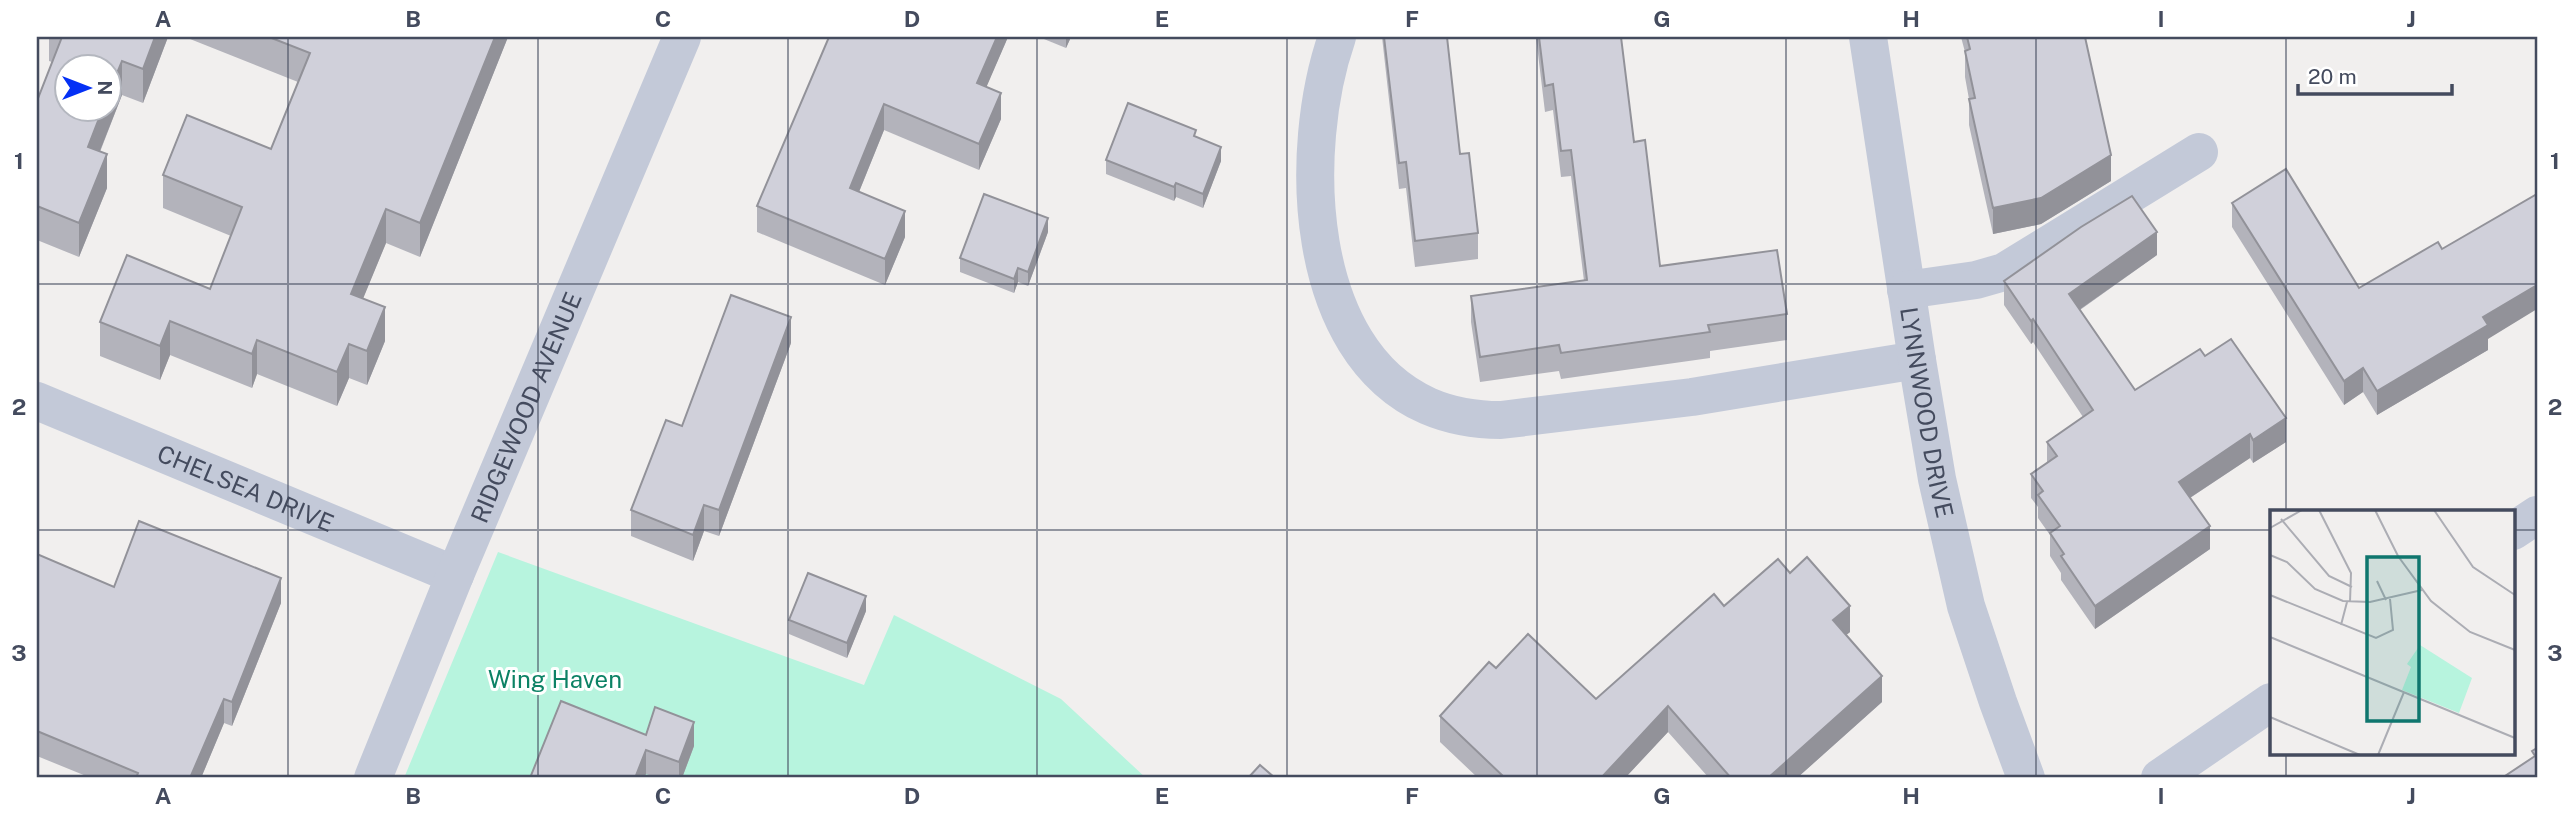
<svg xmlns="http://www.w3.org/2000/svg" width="2574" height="815" font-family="'Public Sans',sans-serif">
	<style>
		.green { fill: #b7f4de }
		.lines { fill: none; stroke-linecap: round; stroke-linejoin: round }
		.minor { stroke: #c3c9d8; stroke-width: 38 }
		.wall { fill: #b3b3bb }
		.shaded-wall { fill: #929299 }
		.building { fill: #d0d0da; stroke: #929299; stroke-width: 2 }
		.grid { fill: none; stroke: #444b5e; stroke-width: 2; stroke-opacity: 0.55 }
		.labels { text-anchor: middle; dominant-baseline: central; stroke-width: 6; stroke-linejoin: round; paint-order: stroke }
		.street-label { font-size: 24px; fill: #444b5e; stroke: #fff }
		.park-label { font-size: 24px; fill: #0c8265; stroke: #fff }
		.inset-road { fill: none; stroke: #acadb4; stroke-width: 2 }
		.view { fill: #0f766e; fill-opacity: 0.15; stroke: #0f766e; stroke-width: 3.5 }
		.inset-edge { fill: none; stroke: #444b5e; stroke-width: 3.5 }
		.neatline { fill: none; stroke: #444b5e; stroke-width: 2.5 }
		.grid-label { font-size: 23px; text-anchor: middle; font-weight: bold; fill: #444b5e }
	</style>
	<rect width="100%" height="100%" fill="#f1efee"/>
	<path class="green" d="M498,552L864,685L894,615L1061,699L1146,778H404Z"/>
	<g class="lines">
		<g class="minor">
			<path d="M1337,37C1298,149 1302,350 1428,406C1451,416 1477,420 1501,420L1692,397L1917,360"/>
			<path id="s1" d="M1868,37L1917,360L1937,479L1966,606L1998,702L2026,778"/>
			<path d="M1906,290L1976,280L2004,272L2199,152"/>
			<path id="s2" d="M37,401L455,575"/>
			<path d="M2513,531L2537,515"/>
			<path id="s3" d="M373,778L455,575L682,37"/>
			<path d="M2160,778L2271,702"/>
		</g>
	</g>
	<g class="wall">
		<path d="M49,37H168L143,103L122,95L100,152L107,188L79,257L37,240V101L52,62L49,61Z"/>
		<path d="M185,37H508L420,257L386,243L363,298L385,341L367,385L349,378L337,406L257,374L252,388L170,355L160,380L100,356V322L210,289L231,236L163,208V175L271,149L298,82Z"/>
		<path d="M829,37H1008L986,87L1001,119L979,170L884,130L859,192L905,237L885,285L757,232V206Z"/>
		<path d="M1039,37H1071L1066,48Z"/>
		<path d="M1382,37H1447L1460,154L1478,233V259L1415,267L1406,188L1399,189Z"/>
		<path d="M1536,37H1621L1634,142L1660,266L1787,314V340L1710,351V358L1561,379L1559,371L1480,382L1471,322V296L1584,281L1571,176L1561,177L1553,110L1545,112Z"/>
		<path d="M1961,37H2085L2111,181L2041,224L1993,234L1969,125V99L1965,77V52Z"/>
		<path d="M1196,137L1221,161L1203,208L1176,197L1174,201L1106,174V160Z"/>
		<path d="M2232,203L2359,288L2488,339V350L2377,415L2363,392L2344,405L2232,227Z"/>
		<path d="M1048,232L1028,286L1018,282L1014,293L960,272V258Z"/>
		<path d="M2157,255L2080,310L2135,390L2205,356L2286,442L2253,463L2250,458L2190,498L2210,549L2095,629L2061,580V573L2050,556V535L2038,518V507L2031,498V474L2047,463V442L2083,417L2033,342L2031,344L2004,305V281Z"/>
		<path d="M791,343L719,536L704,531L693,561L631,536V510L682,426Z"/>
		<path d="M37,554L114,587L281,603L232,726L224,723L201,778H91L37,756Z"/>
		<path d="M1790,573L1850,632L1846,635L1882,702L1797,778H1709L1668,732L1625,778H1478L1440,742V716L1496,668L1596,699L1724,606Z"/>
		<path d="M866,611L847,658L789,634V620Z"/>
		<path d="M646,735L694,746L682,778H658L646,774Z"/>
	</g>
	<g class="shaded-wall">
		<path d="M155,37H168L143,103V69Z"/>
		<path d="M495,37H508L420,257V223Z"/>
		<path d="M997,37H1008L977,109V83Z"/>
		<path d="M1066,37H1071L1066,48Z"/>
		<path d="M122,61V95L88,181V147L103,108H108V95Z"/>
		<path d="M1001,93V119L979,170V144Z"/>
		<path d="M884,104V130L850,214V188Z"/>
		<path d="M1221,147V161L1203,208V194Z"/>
		<path d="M107,154V188L79,257V223Z"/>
		<path d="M2111,155V181L2041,224L1993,234V208Z"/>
		<path d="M1176,183V197L1174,201V187Z"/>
		<path d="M386,209V243L351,328V294Z"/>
		<path d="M905,211V237L885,285V259Z"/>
		<path d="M1048,218V232L1028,286V272Z"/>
		<path d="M2157,232V255L2069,317V294Z"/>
		<path d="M1018,268V282L1014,293V279Z"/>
		<path d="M2537,285V309L2488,339V350L2377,415V391L2483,317Z"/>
		<path d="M385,307V341L367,385V351Z"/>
		<path d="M791,317V343L719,536V510Z"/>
		<path d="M2033,319V342L2031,344V321Z"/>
		<path d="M170,321V355L160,380V346Z"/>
		<path d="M257,340V374L252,388V354Z"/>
		<path d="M349,344V378L337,406V372Z"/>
		<path d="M2363,368V392L2344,405V381Z"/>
		<path d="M2286,418V442L2253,463V440Z"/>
		<path d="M2250,434V458L2179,505V482Z"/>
		<path d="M704,505V531L693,561V535Z"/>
		<path d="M2210,526V549L2095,629V606Z"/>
		<path d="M281,578V603L232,726V702Z"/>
		<path d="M866,596V611L847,658V643Z"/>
		<path d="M1850,606V632L1833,646V620Z"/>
		<path d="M1882,676V702L1797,778H1768Z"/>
		<path d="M224,699V723L201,778H190Z"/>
		<path d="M1668,706V732L1625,778H1601Z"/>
		<path d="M694,722V746L682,778H679V762Z"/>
		<path d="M646,750V774L644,778H635Z"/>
	</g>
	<g class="building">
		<path d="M62,37H155L143,69L122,61L108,95V66H66V108H103L88,147L107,154L79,223L37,206V101Z"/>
		<path d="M269,37H495L420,223L386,209L351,294L385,307L367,351L349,344L337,372L257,340L252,354L170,321L160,346L100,322L127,255L210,289L242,207L163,175L187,115L271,149L310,53Z"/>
		<path d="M829,37H997L977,83L1001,93L979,144L884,104L850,188L905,211L885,259L757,206Z"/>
		<path d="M1384,37H1447L1460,154L1469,153L1478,233L1415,241L1406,162L1399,163Z"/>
		<path d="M1539,37H1621L1634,142L1645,140L1660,266L1777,250L1787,314L1708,325L1710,332L1561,353L1559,345L1480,357L1471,296L1587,280L1571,150L1561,151L1553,84L1545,86Z"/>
		<path d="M1967,37H2085L2111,155L2041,198L1993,208L1969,99L1975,98L1965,51L1970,49Z"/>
		<path d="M1128,103L1196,130L1194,136L1221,147L1203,194L1176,183L1174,187L1106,160Z"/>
		<path d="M2286,169L2359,288L2438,242L2442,249L2537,194V285L2483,317L2488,325L2377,391L2363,368L2344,381L2232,203Z"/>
		<path d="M984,194L1048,218L1028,272L1018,268L1014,279L960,258Z"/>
		<path d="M2132,196L2157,232L2069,294L2135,390L2200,349L2205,356L2231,339L2286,418L2253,440L2250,434L2179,482L2210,526L2095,606L2061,556L2064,554L2050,533L2060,526L2038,495L2043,491L2031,474L2057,456L2047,442L2093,410L2033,319L2031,321L2004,281L2081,227Z"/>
		<path d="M731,295L791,317L719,510L704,505L693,535L631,510L666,420L682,426Z"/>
		<path d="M139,521L281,578L232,702L224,699L190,778H136L138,773L37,731V554L114,587Z"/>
		<path d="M1807,557L1850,606L1833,620L1882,676L1768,778H1731L1668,706L1601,778H1505L1440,716L1489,662L1496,668L1528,634L1596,699L1714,594L1724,606L1778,559L1790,573Z"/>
		<path d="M808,573L866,596L847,643L789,620Z"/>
		<path d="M561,701L646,735L655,707L694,722L679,762L646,750L635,778H530Z"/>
		<path d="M2537,748V778H2502L2535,756L2532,751Z"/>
		<path d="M1260,765L1275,778H1248Z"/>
	</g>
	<path class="grid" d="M288,37V778M538,37V778M788,37V778M1037,37V778M1287,37V778M1537,37V778M1786,37V778M2036,37V778M2286,37V512M37,284H2537M37,530H2271M2513,530H2537M2286,754V778"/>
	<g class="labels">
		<g class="street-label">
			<text stroke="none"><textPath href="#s3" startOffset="401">RIDGEWOOD AVENUE</textPath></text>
			<text stroke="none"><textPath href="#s1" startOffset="380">LYNNWOOD DRIVE</textPath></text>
			<text stroke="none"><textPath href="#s2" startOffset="226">CHELSEA DRIVE</textPath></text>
		</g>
		<g class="park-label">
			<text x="555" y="679">Wing Haven</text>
		</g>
	</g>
	<g transform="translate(2270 510)">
		<rect width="245" height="245" fill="#f1efee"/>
		<path d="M150,135L202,168L189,203L132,180L141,157L137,154Z" fill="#b7f4de"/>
		<path class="inset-road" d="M49,0L81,63L80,92M105,0L128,46L161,91L200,122L245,140M164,0L203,57L245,85M11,9L59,66L82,77M0,18L32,0M0,45L17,52L45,79L73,91L100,92L152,80M107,71L116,90M0,85L106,128L123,120L120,89M71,115L77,92M0,127L245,228M0,207L90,245M108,245L134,182"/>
		<path class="view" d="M97,47H149V211H97Z"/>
		<rect width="245" height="245" class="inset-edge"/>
	</g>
	<rect width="2574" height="815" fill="none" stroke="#ffffff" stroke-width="77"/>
	<g transform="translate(88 88) rotate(90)"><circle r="33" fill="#ffffff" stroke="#b4b7bf" stroke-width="2"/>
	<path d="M0-5L12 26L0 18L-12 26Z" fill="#0430f5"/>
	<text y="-10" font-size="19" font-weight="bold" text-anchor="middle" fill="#444b5e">N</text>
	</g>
	<path d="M2298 84v10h154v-10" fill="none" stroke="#444b5e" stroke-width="3.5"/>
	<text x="2308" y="84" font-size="21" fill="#444b5e" stroke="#ffffff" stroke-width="5" paint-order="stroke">20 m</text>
	<rect x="38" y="38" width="2498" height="738" class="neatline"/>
	<g class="grid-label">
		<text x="163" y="27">A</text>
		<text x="413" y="27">B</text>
		<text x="663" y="27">C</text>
		<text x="912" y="27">D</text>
		<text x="1162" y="27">E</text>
		<text x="1412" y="27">F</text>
		<text x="1662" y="27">G</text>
		<text x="1911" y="27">H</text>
		<text x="2161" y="27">I</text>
		<text x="2411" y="27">J</text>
		<text x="19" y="169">1</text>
		<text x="2555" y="169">1</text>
		<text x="19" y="415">2</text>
		<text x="2555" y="415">2</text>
		<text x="19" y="661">3</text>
		<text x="2555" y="661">3</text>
		<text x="163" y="804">A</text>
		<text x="413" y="804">B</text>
		<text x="663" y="804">C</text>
		<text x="912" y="804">D</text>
		<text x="1162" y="804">E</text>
		<text x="1412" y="804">F</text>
		<text x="1662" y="804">G</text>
		<text x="1911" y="804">H</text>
		<text x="2161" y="804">I</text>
		<text x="2411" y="804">J</text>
	</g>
</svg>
